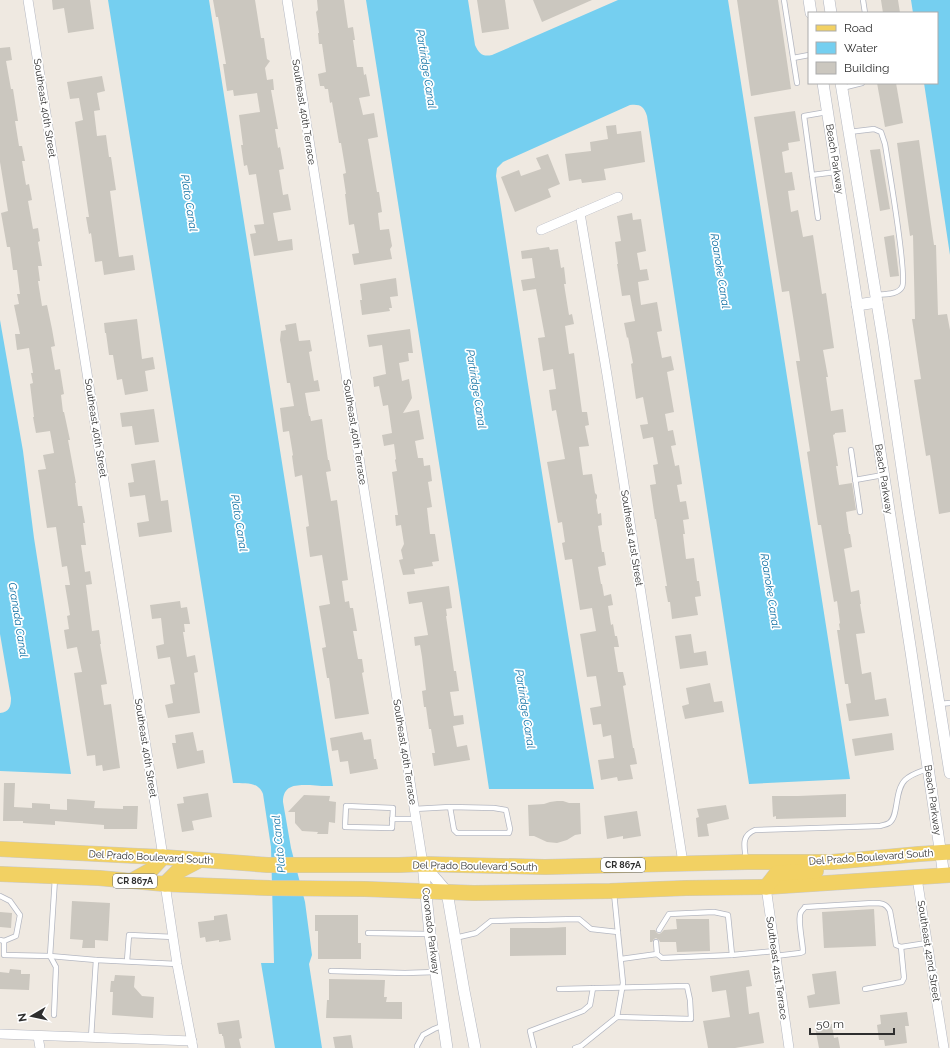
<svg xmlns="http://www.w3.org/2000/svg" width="950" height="1048" font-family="Raleway,sans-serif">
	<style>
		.water { fill: #75cff0 }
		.building { fill: #cbc7bf }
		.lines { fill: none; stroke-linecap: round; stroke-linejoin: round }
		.service-casing { stroke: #b4b7c1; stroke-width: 6 }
		.minor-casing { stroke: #b4b7c1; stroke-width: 10 }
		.tertiary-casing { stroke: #b4b7c1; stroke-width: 12 }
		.primary-casing { stroke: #c9c9c9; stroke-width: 16 }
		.service { stroke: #fff; stroke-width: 4.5 }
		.minor { stroke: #fff; stroke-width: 9 }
		.tertiary { stroke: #fff; stroke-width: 11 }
		.primary { stroke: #f2d163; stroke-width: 15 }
		.labels { text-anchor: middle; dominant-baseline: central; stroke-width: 3.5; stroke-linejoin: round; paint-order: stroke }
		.shield { fill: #fff; stroke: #6d6d6d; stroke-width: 1 }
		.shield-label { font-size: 9px; font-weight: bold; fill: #2e2e2e }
		.street-label { font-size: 10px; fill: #2e2e2e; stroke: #fff }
		.water-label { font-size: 11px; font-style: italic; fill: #0d6fa3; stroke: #fff }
	</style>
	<rect width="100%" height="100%" fill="#efe9e1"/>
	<g class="water">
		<path d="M108,0H209L333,786C325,786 318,786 310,785C297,785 283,784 283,802L291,848L305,902L312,955L309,964L322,1048H275L261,963H274L271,847L263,794C258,781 246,784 233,783Z"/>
		<path d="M366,0H468L475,45C479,54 483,57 492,55L618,0H728L850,779L749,784L647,116C644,106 640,104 630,105L503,162L497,168L496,176C527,380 559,585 594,789H489L457,577Z"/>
		<path d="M911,0H950V255L924,83H937V13H913Z"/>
		<path d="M0,320L23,451L34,538L71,774L0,771V713C9,712 11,707 11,698L0,634Z"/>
	</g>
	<g class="building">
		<path d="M52,0H90L94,29L68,33L64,8L53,10Z"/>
		<path d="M213,0H255L261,38H264L267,59L270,61L265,68L267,80L273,79L274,90H271L278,129H275L278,148L280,147L284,169L279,170L283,195L288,194L291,210L273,213L278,241L292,239L293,250L254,256L250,234L256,233L254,225L264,224L256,174L249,175L247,165L244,166L241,145H243L239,115L260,112L257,93L234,96L233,90L227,91L223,64H226L218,17H216Z"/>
		<path d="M317,0H344L348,28L353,27L355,40H353L357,67H363L364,75L366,74L370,96L359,98L363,115L374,113L378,137L368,139L377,192H379L382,212L378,213L380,230L389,229L392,246L390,249L392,259L354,265L352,254L359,253L354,224L349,225L345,194H346L343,174L346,173L341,143H339L332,102L330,103L328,89H325L324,86H320L318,74L326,72L322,44H319L318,33H319L316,12L318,10Z"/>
		<path d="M477,0H505L509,29L482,33Z"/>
		<path d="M533,0H592L542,22Z"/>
		<path d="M737,0H778L791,89L751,96Z"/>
		<path d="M881,0H898L900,13H883Z"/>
		<path d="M10,47L12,60L6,61L11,89H13L18,121H15L19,146H22L25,161H22L26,185L29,184L32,200L28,201L33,229L38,228L40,241L38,242L42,266H38L40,281H38L42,306L47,305L52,329L55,346L51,347L55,370L60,369L64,394L61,395L63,412H64L70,440H68L76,483H75L78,506H82L85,523H83L86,545H81L85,572L90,571L92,584L86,585L92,631L99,630L101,644H100L107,684L101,685L104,705L111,704L120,768L103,771L102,765L96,766L95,755L87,756L74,673L82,672L77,647L67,649L64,630L69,629L67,616L70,615L65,585H70L67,566L62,567L56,527L47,528L38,470L46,469L43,455L54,453L50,431L36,433L33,417H34L30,384L33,383L31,373H33L29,348L17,350L15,334H20L14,305L19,304L17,294H20L17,270H13L10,247H7L1,213L8,211L0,162V48Z"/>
		<path d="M102,76L105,91L97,93L100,110L94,111L97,136L106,135L109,157H111L116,190L110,191L119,257L133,255L135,270L104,275L102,261L95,262L91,233L89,234L86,217H89L75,122L83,120L79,98L70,99L67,82Z"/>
		<path d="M877,83H896L903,123L885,127Z"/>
		<path d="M795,111L800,141L788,143L789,150L782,152L785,173L792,172L795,190L788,191L791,212L798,210L803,237L813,235L822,294L826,293L834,348L823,350L828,377H826L831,411L843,409L846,432L835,433V434L833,435L838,466H836L839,485L852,483L856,510L846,512L849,534H850L852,547L844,549L851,592L859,590L861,604H860L865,633L856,634L862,674L871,672L875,700L886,698L889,716L849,721L846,704L851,703L848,684H845L837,630H840L839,624L840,623L837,601L834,602L821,525H818L807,452L810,451L796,361H800L789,291L782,292L754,117Z"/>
		<path d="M616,125L617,134L641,131L645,162L604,169L606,180L582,183L581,179L569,181L565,154L591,151L590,142L608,139L606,126Z"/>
		<path d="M919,140L934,245H936L938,315L947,314L950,330V512L939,514L930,455L926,456L914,380L921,379L912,319H915L913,235L910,236L897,143Z"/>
		<path d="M880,149L890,209L880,211L870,150Z"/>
		<path d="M548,154L560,184L548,189L551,197L515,212L501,177L519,170L521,176L541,169L536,158Z"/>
		<path d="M632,213L633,220L641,219L646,251L637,253L640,270L647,269L649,280L638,282L641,305L657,302L662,331L657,332L662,358L671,356L674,370L667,372L674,412L665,414L668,431L673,430L676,445L671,446L675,466L679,465L682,484L677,485L680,502L686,501L689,519L683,520L685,534H683L686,559L694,558L697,581H699L701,596L695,597L698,615L672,619L670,602H668L665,586H667L659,538L656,519H655L650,485L656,484L653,465L658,464L653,437L643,439L640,425L648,424L643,397L636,399L631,364L633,363L628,337L627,338L624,323L635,321L630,295L622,296L617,264H618L615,242L621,241L617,216Z"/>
		<path d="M894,235L899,276L890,277L884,237Z"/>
		<path d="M549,247L550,250L558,249L561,268L564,267L566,284H564L569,315L572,314L574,324L565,326L569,354L574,353L582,412H587L589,425L585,426L589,446L579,447L583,475L592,474L595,493L597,495V498L596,500L598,514L601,513L602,525L598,526L602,552H604L606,565L598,567L601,584H602L604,596L611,594L613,605L608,606L611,625L613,624L615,636H617L619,647H614L618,672H623L626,685L623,686L633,748H634L637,764L630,765L633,779L618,781L617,777L601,780L598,760L614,758L611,735L603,737L601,724L593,725L590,708L601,706L596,676L587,677L580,634L596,631L592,608L580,610L572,559L565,560L562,543L565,542L562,522L558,523L547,462L565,459L556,410L552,411L549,390L556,389L553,369L543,371L538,338L545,337L536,289L523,291L521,280L535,278L532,258L522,259L521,251Z"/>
		<path d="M396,278L398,296L390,297L392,308H389L390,311L362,315L360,300H362L360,284Z"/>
		<path d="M137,319L142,359L153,357L155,369L145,371L148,391L125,395L122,379L117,380L113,355H109L106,333H105L104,323Z"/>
		<path d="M296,323L299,341L310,340L312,351L309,352L314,381L318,380L320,391L305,393L309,416H310L311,421L322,419L328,460H329L331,471L326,472L331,501L337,500L348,580L342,581L345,602L349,601L350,608H353L357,631H353L358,659H362L364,672L362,673L369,714L335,719L329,678H327L322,648L326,647L319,606L330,604L322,555L310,557L306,527L309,526L302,475L295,477L292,456L293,455L289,431L283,432L280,408L294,406L290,383H287L281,345L280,340L281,331L286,330L285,325Z"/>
		<path d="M410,329L413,353H408L409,361L399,363L402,381L409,379L412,398L403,413L419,410L424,439L415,441L418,458H423L424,466L430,465L432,481L428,482L432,507L427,508L430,534H435L439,561L432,562L433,566L414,569L415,574L403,575L399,560L403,559L401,550L404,544L401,525L396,526L395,515H398L392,472L397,471L395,460L396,459L394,444L384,446L382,435L392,433L388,405L383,406L379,386L374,387L373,377L386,374L382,345L369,347L367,335Z"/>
		<path d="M154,409L159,442L135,445L132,426L122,427L120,413Z"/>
		<path d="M155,460L161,501L168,500L172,532L139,537L137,523L149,521L145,495L130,497L128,483L134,482L131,464Z"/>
		<path d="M449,586L452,608L446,609L447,616H446L454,671H456L459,691L450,692L454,716L463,715L464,724L453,726L457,747L467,745L470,760L434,766L432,753H435L431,729H429L426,707H424L422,691L426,690L422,657L420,645L415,646L414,637L428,635L422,602L409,604L407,592Z"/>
		<path d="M180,601L181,608L187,607L190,624H184L185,632H183L187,657L195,655L198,672L194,673L200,713L168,718L165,705L173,703L170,685L175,684L170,657L158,659L156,646L164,644L161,618L152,619L150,605Z"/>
		<path d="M691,634L694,653L706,651L708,665L680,669L675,636Z"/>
		<path d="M710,683L714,702L722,701L724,712L685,719L682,706L689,704L686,688Z"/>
		<path d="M193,732L197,751L203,750L205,763L177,769L172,743H176L175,735Z"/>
		<path d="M362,732L364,740L371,739L374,759H376L378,769L350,774L348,761L340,762L338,750L332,751L330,738Z"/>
		<path d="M892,733L894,750L855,756L852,739Z"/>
		<path d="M4,783H15L14,807L32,808V803L50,804V809L67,810V799L95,801L94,808L123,809V806H138L137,829H104V825L55,821V825L23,823V821H3Z"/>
		<path d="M208,793L212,817L192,821L194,830L182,832L177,804L184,803L183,797Z"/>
		<path d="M846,794V817L776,819V816L773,817L772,796H798Z"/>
		<path d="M304,795L330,796L329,801L336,802L335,823L329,822L328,834H317L318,832L302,831L295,823V812H288Z"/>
		<path d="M557,801H563L569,803H580L581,834L575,835L567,840L557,843L547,842L534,836H529L528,805L544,804L550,802Z"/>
		<path d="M726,805L729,819L707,824L709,836L698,837L696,818L699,817L697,809Z"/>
		<path d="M637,811L641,836L623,839V836L607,839L604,816Z"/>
		<path d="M72,901L110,903L108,941L95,940V948H82L83,940L70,939Z"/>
		<path d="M874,909L876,946L824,948L822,912Z"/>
		<path d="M0,912L12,913L11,928L0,927Z"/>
		<path d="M227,914L231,940L219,942V940L206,942L205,937L200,938L198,922L214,920V916Z"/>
		<path d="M315,915H358V943H361V959H318V931H315Z"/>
		<path d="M676,919H709L710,951L677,952L676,942H660L659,940L656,938L654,939L652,942H650V930H655L657,933L659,934L661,933L664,930L677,929Z"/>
		<path d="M566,927V955L510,956V928H548Z"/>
		<path d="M10,969L21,970V974H30L29,990L0,989V972L9,973Z"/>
		<path d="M749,970L752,986L746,987L749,1014L759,1012L764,1043L735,1048H708L703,1021L730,1017L726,990L712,992L710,976Z"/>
		<path d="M836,971L840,1004L809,1008L807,996L815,994L812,974Z"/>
		<path d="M115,975L135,976L134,987L142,996L154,997L153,1018L112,1015L113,992H110L111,981H114Z"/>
		<path d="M329,979L385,980L384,997H387L386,1002H402V1019L326,1018L327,1000H329Z"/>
		<path d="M907,1012L909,1026H905L907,1043L885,1046L884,1040H879L877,1025L881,1024L880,1015Z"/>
		<path d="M239,1020L242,1038L239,1039L241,1048H225L223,1036H222V1034H219L217,1023Z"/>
		<path d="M832,1024L834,1038L838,1037L840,1048H819L815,1027Z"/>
		<path d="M351,1035L353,1048H335L333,1037Z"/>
	</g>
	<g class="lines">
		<defs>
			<g id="service">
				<path d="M784,0L797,83"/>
				<path d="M863,0L865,13"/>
				<path d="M793,58L809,55"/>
				<path d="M842,88L862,83"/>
				<path d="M849,132L874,129L881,132L885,144C888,163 908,278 902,287C898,295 884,294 876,295"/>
				<path d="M812,175L804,116L827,112"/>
				<path d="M818,218L812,175L836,172"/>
				<path d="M851,450L860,512"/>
				<path d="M855,480L883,475"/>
				<path d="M939,704L950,703"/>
				<path d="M346,806L393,808L392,828L345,827Z"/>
				<path d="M414,809L450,807L454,830L457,833H509L510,829L506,810L494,808L450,807"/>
				<path d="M392,819H416"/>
				<path d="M746,860C745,848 740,836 755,830L880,826C882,825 886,825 889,823C899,817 894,791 905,780C911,774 919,772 927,769"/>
				<path d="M0,896L10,901L20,915L16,936L4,941L0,940"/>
				<path d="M659,930L669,914L714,912L728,915L732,955L775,951"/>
				<path d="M368,933L430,934"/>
				<path d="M455,938L476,933L491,921L579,919L591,929L618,932"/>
				<path d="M4,941V955L50,956L96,960"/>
				<path d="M656,942L657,954L662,958L732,955"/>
				<path d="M775,956L800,953L803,952C803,943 797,918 801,912C801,911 805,908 805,907L873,903C881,903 886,903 890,911L896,945L901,947L927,943"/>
				<path d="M621,959L657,954"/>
				<path d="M127,961L129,935L174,937"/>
				<path d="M331,971L405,973L436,972"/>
				<path d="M559,989L687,986L690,1000L691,1019L617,1017"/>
				<path d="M865,989L902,982L904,978L901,947"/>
				<path d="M54,1015L56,967L50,956L55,878"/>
				<path d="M91,1038L96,960L177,964"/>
				<path d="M417,1048V1046L423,1035L434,1029L444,1025"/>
				<path d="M534,1048L530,1031L583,1011L590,1005L593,988"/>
				<path d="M575,1048L581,1046L617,1017L623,983L614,893"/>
			</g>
			<g id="minor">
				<path d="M28,0L148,759L163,857"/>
				<path d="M287,0L423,864"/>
				<path d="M580,213L607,375L683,863"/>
				<path d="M541,230L618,197"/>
				<path d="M917,878L944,1048"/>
				<path d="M165,884L177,964L193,1048"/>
				<path d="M766,887L789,1048"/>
				<path d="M0,1034L192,1041"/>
				<path d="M38,1036L40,1048"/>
			</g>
			<g id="tertiary">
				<path d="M809,0L811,13"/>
				<path d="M829,0L831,13"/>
				<path d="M823,83L911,652L944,876"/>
				<path d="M841,83L883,339L908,509L950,773"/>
				<path d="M857,305L877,302"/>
				<path d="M423,864L447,892L464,991L475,1048"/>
				<path d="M423,864L430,934L447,1048"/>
			</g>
			<g id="primary">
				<path d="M0,849L138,856L163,857L268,865H399L423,864L545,867L747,862H832L919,854L950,852"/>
				<path d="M0,874L99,878L165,884L270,888L365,889L474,893L610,891L686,888L766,887L950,875"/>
				<path d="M131,881L151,870L163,857"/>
				<path d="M165,884L177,872L200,860"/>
				<path d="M766,887L777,873L816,871"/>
			</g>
		</defs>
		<use href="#service" class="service-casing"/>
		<use href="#minor" class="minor-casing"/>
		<use href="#tertiary" class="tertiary-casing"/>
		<use href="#primary" class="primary-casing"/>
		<use href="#service" class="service"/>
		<use href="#minor" class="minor"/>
		<use href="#tertiary" class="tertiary"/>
		<use href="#primary" class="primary"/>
	</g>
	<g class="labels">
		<g class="shield">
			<rect x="601" y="858" width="44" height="14" rx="3"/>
			<rect x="113" y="874" width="44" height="14" rx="3"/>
		</g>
		<g class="shield-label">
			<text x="623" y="865">CR 867A</text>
			<text x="135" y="881">CR 867A</text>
		</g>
		<g class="street-label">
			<text transform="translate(45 108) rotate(81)">Southeast 40th Street</text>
			<text transform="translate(304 112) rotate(81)">Southeast 40th Terrace</text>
			<text transform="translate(835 159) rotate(81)">Beach Parkway</text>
			<text transform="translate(96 428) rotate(81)">Southeast 40th Street</text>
			<text transform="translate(355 432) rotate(81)">Southeast 40th Terrace</text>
			<text transform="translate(884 479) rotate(81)">Beach Parkway</text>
			<text transform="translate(632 538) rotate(81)">Southeast 41st Street</text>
			<text transform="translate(146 748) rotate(81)">Southeast 40th Street</text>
			<text transform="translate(405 752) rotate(81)">Southeast 40th Terrace</text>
			<text transform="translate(933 800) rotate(82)">Beach Parkway</text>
			<text transform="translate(151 857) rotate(3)">Del Prado Boulevard South</text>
			<text transform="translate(871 857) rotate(-4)">Del Prado Boulevard South</text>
			<text transform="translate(475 866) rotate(1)">Del Prado Boulevard South</text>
			<text transform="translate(431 931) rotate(83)">Coronado Parkway</text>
			<text transform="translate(929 951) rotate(81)">Southeast 42nd Street</text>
			<text transform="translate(777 968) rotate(82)">Southeast 41st Terrace</text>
		</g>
		<g class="water-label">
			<text transform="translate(426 69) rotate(81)">Partiridge Canal</text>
			<text transform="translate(189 203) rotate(81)">Plato Canal</text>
			<text transform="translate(720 271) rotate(81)">Roanoke Canal</text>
			<text transform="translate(476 389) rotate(81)">Partiridge Canal</text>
			<text transform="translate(239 523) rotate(81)">Plato Canal</text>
			<text transform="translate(770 591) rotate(81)">Roanoke Canal</text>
			<text transform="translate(18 620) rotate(81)">Granada Canal</text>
			<text transform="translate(525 709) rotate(81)">Partiridge Canal</text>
			<text transform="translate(279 844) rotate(-96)">Plato Canal</text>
		</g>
	</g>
	<rect x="808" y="12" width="130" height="72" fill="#ffffff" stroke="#ababab"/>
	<rect x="816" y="25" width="20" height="6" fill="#f2d163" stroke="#ababab"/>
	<text x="844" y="32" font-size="12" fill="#2e2e2e">Road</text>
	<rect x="816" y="42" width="20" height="12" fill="#75cff0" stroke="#ababab"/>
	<text x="844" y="52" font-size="12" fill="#2e2e2e">Water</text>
	<rect x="816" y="62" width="20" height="12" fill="#cbc7bf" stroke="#ababab"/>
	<text x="844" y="72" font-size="12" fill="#2e2e2e">Building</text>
	<g transform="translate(32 1016) rotate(261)" stroke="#ffffff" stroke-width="3" paint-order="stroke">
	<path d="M0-3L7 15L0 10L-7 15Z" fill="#2e2e2e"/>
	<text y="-6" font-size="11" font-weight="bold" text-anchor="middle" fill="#2e2e2e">N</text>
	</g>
	<path d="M810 1028v6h84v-6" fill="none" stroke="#2e2e2e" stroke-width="2"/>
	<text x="816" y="1028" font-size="12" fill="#2e2e2e" stroke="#ffffff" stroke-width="3" paint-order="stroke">50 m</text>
</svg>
